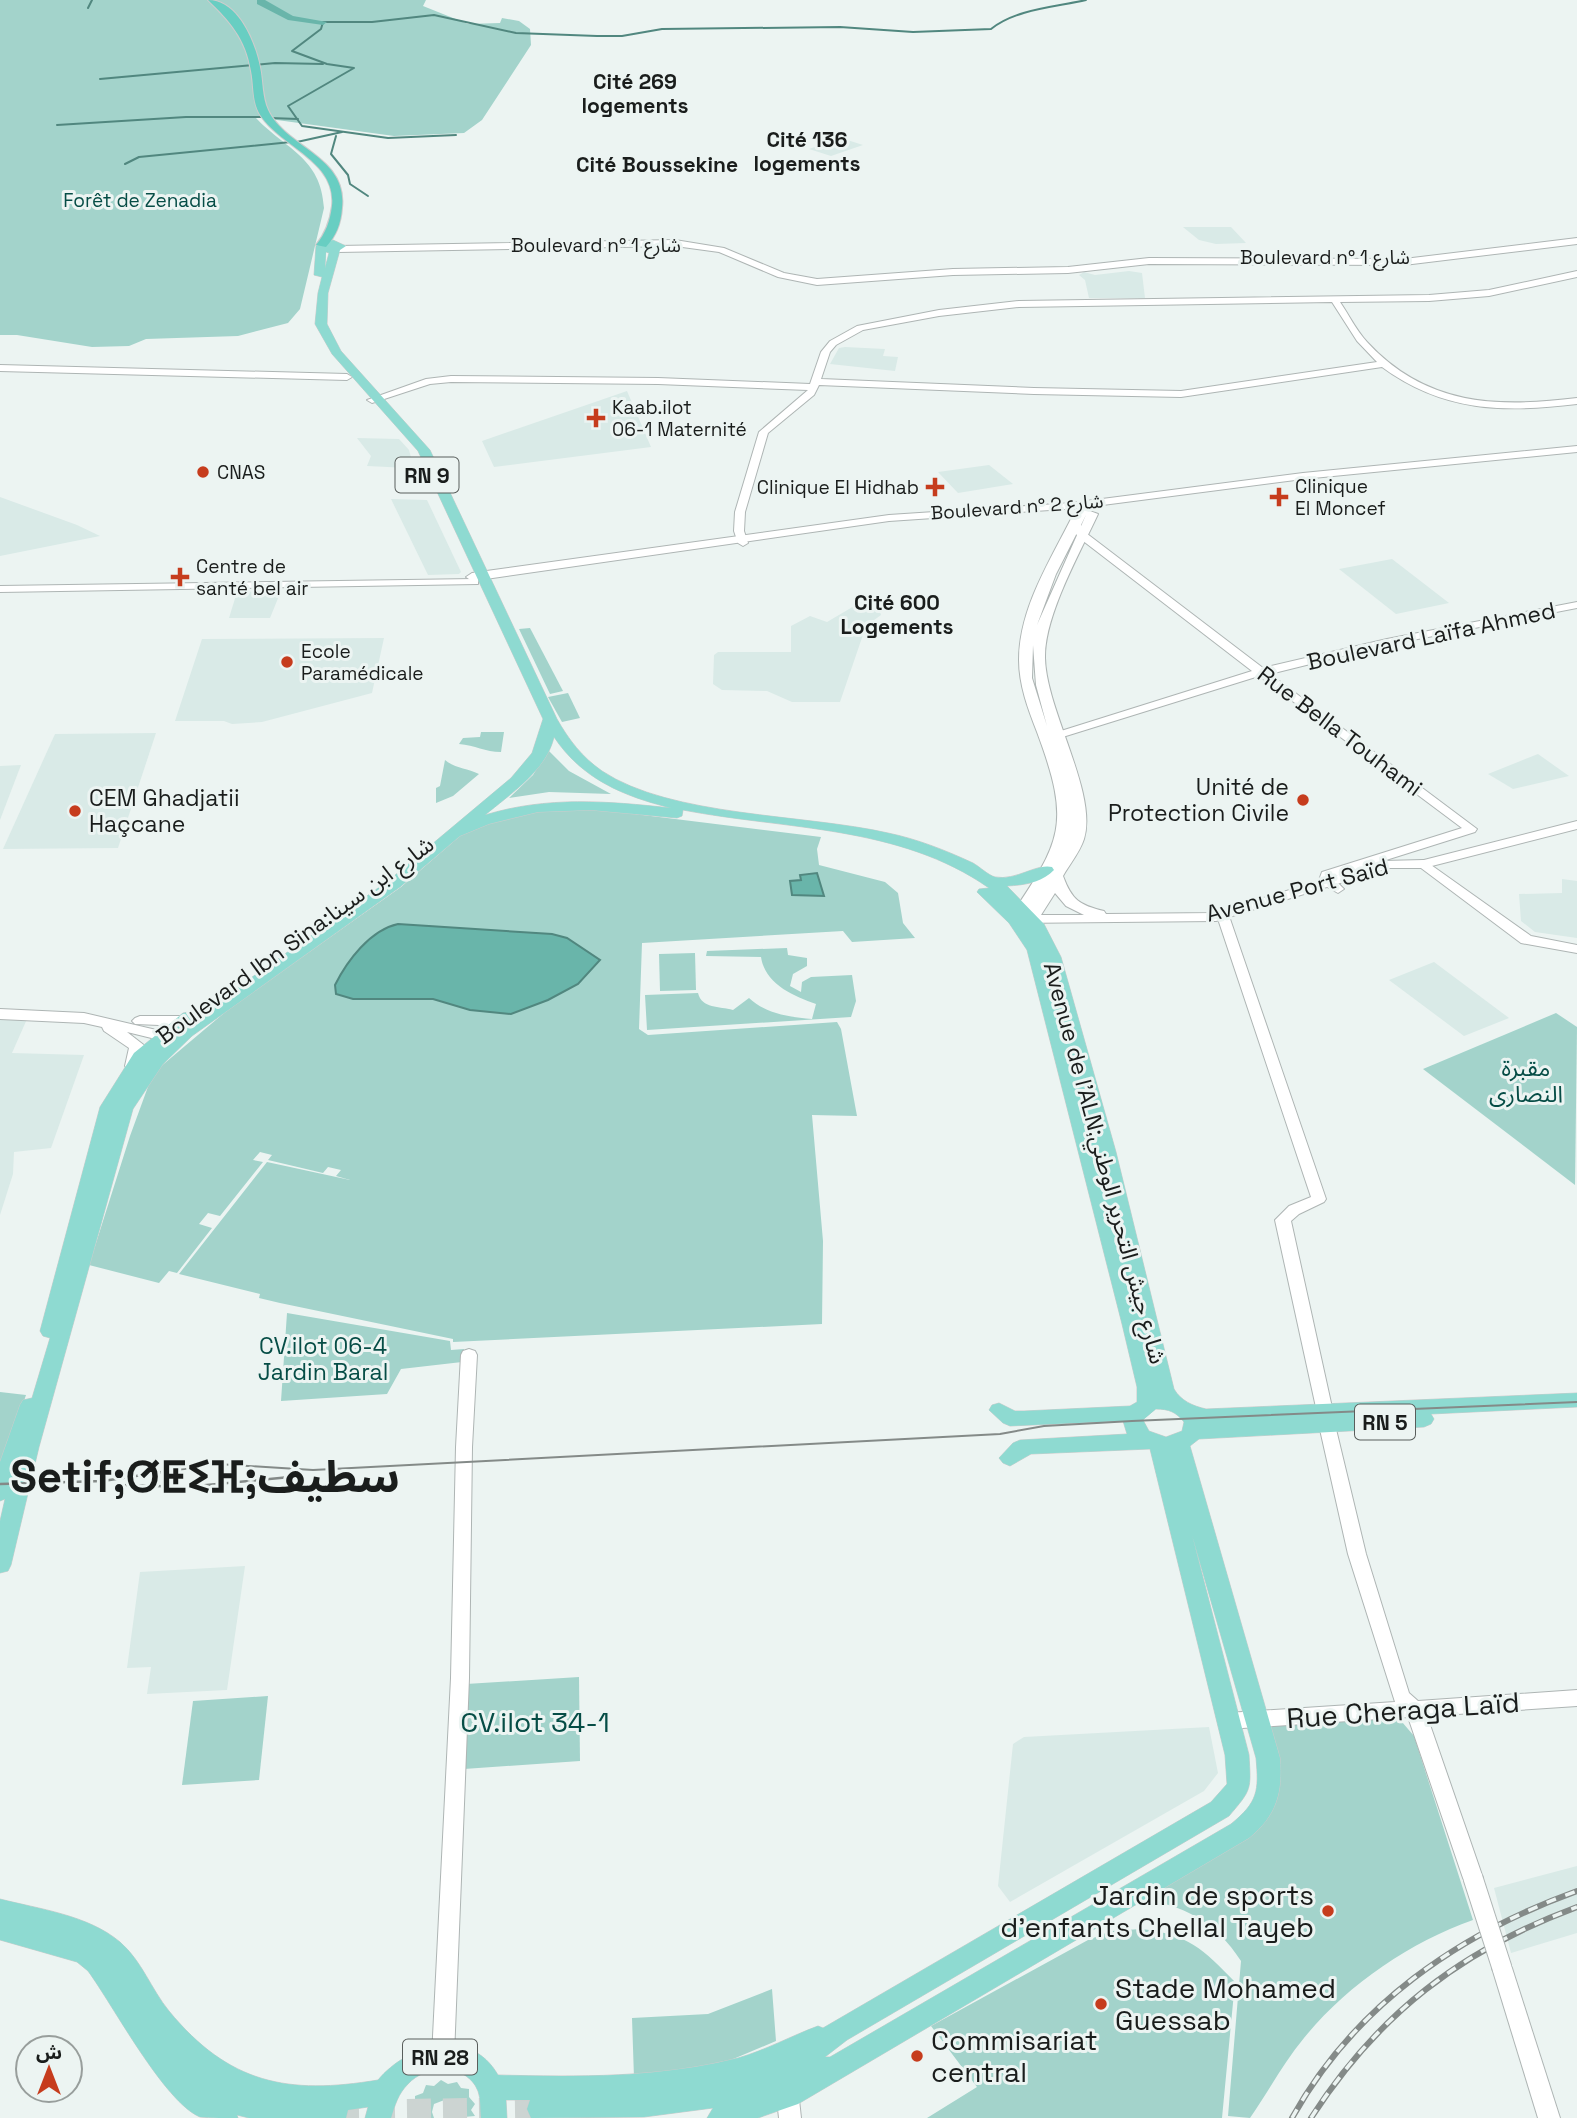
<svg xmlns="http://www.w3.org/2000/svg" width="1577" height="2118" font-family="'Space Grotesk','Noto Sans Arabic','Noto Sans Tifinagh',sans-serif">
	<style>
		.built { fill: #d9eae7 }
		.green { fill: #a3d3cb }
		.water { fill: #69b5aa; stroke: #51877f; stroke-width: 2 }
		.lines { fill: none; stroke-linecap: round; stroke-linejoin: round }
		.stream { stroke: #51877f; stroke-width: 2 }
		.river { fill: #69b5aa; fill-rule: evenodd }
		.primary-tunnel { stroke: #ccd4d2; stroke-width: 24; stroke-dasharray: 24 12; stroke-linecap: butt }
		.tertiary-casing { stroke: #aeb5b4; stroke-width: 2 }
		.secondary-casing { stroke: #aeb5b4; stroke-width: 2 }
		.primary-casing { stroke: #cdcdcd; stroke-width: 1 }
		.trunk-casing { stroke: #cdcdcd; stroke-width: 2 }
		.tertiary { fill: #fff; fill-rule: evenodd }
		.secondary { fill: #fff; fill-rule: evenodd }
		.primary { fill: #8edad1; fill-rule: evenodd }
		.trunk { fill: #68cec2; fill-rule: evenodd }
		.tram-far1 { stroke: #848a88; stroke-width: 2 }
		.tram { stroke: #848a88; stroke-width: 2.5 }
		.rail-casing { stroke: #848a88; stroke-width: 6 }
		.rail { stroke: #ecf4f2; stroke-width: 3.5; stroke-dasharray: 10; stroke-linecap: butt }
		.tertiary-bridge-casing { stroke: #aeb5b4; stroke-width: 21; stroke-linecap: butt }
		.tertiary-bridge { stroke: #fff; stroke-width: 19 }
		.poi-dot { fill: #c63c1d; stroke: #ecf4f2; stroke-width: 2.5 }
		.labels { text-anchor: middle; dominant-baseline: central; stroke-width: 6; stroke-linejoin: round; paint-order: stroke }
		.far-park-label { font-size: 19px; fill: #064d46; stroke: #ecf4f2 }
		.far-street-label { font-size: 19px; fill: #1a1d1c; stroke: #ecf4f2 }
		.far-poi-label { font-size: 19px; fill: #1a1d1c; stroke: #ecf4f2; text-anchor: start }
		.far-neighbourhood-label { font-size: 21px; font-weight: bold; fill: #1a1d1c; stroke: #ecf4f2 }
		.far-quarter-label { font-size: 21px; font-weight: bold; fill: #1a1d1c; stroke: #ecf4f2 }
		.shield { fill: #ecf4f2; stroke: #595e5c; stroke-width: 2 }
		.shield-label { font-size: 21px; font-weight: bold; fill: #1a1d1c }
		.street-label { font-size: 23px; fill: #1a1d1c; stroke: #ecf4f2 }
		.poi-label { font-size: 23px; fill: #1a1d1c; stroke: #ecf4f2; text-anchor: end }
		.park-label { font-size: 23px; fill: #064d46; stroke: #ecf4f2 }
		.near-street-label { font-size: 28px; fill: #1a1d1c; stroke: #ecf4f2 }
		.near-park-label { font-size: 28px; fill: #064d46; stroke: #ecf4f2 }
		.near-poi-label { font-size: 28px; fill: #1a1d1c; stroke: #ecf4f2; text-anchor: start }
		.near-town-label { font-size: 44px; font-weight: bold; fill: #1a1d1c; stroke: #ecf4f2 }
	</style>
	<rect width="100%" height="100%" fill="#ecf4f2"/>
	<g class="built">
		<path d="M841,138L863,145L831,156L809,149Z"/>
		<path d="M1183,227H1231L1246,243L1216,244L1199,240Z"/>
		<path d="M1129,271L1142,273L1145,298H1089L1085,280L1079,275L1084,272L1095,275Z"/>
		<path d="M845,347L885,349L883,356L898,357L895,371L830,364L839,348Z"/>
		<path d="M627,391L651,447L494,467L482,441Z"/>
		<path d="M357,438L399,439L409,450L413,465L408,468L367,466L371,456Z"/>
		<path d="M989,465L1013,484L958,493L938,472Z"/>
		<path d="M0,497L77,525L100,536L0,556Z"/>
		<path d="M391,499L427,500L461,572L459,574L428,575Z"/>
		<path d="M1392,559L1449,603L1396,614L1339,569Z"/>
		<path d="M281,591L270,618H229L237,592Z"/>
		<path d="M861,602L879,609L881,615L866,626L840,702H792L767,691L722,690L713,684L714,655L718,652H791V626L810,616L827,622Z"/>
		<path d="M384,638L372,693L262,722L232,724L224,721H175L202,639Z"/>
		<path d="M156,733L118,848L3,849L55,734Z"/>
		<path d="M1538,754L1569,776L1513,789L1488,774Z"/>
		<path d="M21,765L0,820V766Z"/>
		<path d="M1562,879L1577,881V938L1535,932L1521,921L1519,894L1562,893Z"/>
		<path d="M1434,962L1509,1018L1464,1036L1389,980Z"/>
		<path d="M0,1018L27,1019L12,1053L84,1055L51,1148L14,1152L13,1174L0,1215Z"/>
		<path d="M245,1566L227,1690L147,1694L151,1667L127,1668L140,1572Z"/>
		<path d="M1209,1727L1218,1773L1204,1791L1010,1902L998,1886L1013,1744L1024,1737Z"/>
		<path d="M1577,1866V1933L1511,1953L1494,1888Z"/>
	</g>
	<g class="green">
		<path d="M0,0H426L423,6L468,24L500,23L502,18L519,21L530,29L531,45L482,120L464,133L394,136L255,117C286,150 321,157 324,208L300,309L288,323L238,336L146,339L129,346L92,347L17,335H0Z"/>
		<path d="M530,628L563,691L550,694L519,629Z"/>
		<path d="M568,693L580,718L562,722L548,697Z"/>
		<path d="M481,732H504L501,752C485,752 475,745 459,744L463,738L480,737Z"/>
		<path d="M548,750L569,771L611,794L549,792L509,798L533,775Z"/>
		<path d="M445,760C456,769 467,768 479,774L453,796L436,803V788L440,786Z"/>
		<path d="M562,805L821,837L817,849L819,865L885,882L898,893L903,923L915,938L852,942L843,931L642,943L639,1029L648,1035L837,1022L841,1029L857,1116L812,1115L823,1241L822,1324L453,1342V1339L280,1303L259,1298L260,1294L179,1274L267,1162L350,1180L336,1176L341,1170L328,1167L323,1173L268,1160L272,1155L260,1152L253,1160L263,1162L220,1216L208,1213L199,1224L212,1228L177,1273L169,1271L159,1283L89,1265L130,1136L153,1073L230,1008L401,887L468,829Z"/>
		<path d="M787,948L788,955L807,958V966L793,974L790,986L801,992L802,982L811,977L852,975L856,1001L851,1017L647,1030L645,995L698,993C702,1009 719,1006 733,1010L749,998C766,1014 789,1017 812,1019L816,1004C793,996 765,984 761,957L706,956L707,951Z"/>
		<path d="M695,953L696,990L660,991L659,954Z"/>
		<path d="M1556,1013L1577,1027L1575,1185L1423,1069Z"/>
		<path d="M287,1313L450,1341L451,1350L464,1349L462,1362L401,1369L387,1394L281,1401Z"/>
		<path d="M0,1392L26,1395L0,1474Z"/>
		<path d="M579,1677L580,1761L464,1769L466,1684Z"/>
		<path d="M268,1696L259,1780L182,1785L193,1701Z"/>
		<path d="M1396,1715L1414,1736L1473,1920C1410,1942 1346,1986 1304,2038C1284,2062 1268,2092 1250,2118L1228,2116L1241,1961C1216,1922 1183,1904 1138,1899L1259,1827L1264,1724Z"/>
		<path d="M1141,1929C1188,1934 1203,1949 1235,1982L1222,2118H927L977,2087L931,2026L1088,1940L1111,1931Z"/>
		<path d="M772,1989L776,2041L712,2068L634,2078L632,2018L708,2014Z"/>
		<path d="M441,2080L448,2084L457,2082L461,2088L469,2089V2097L475,2104L471,2110L475,2116L452,2118L456,2107L447,2099L434,2104L432,2112L434,2118H414L410,2111L415,2105V2096L423,2093L426,2085L434,2086Z"/>
	</g>
	<g class="water">
		<path d="M817,873L824,896L792,895L790,881L801,880L800,875Z"/>
		<path d="M398,924L552,934L567,938L600,960L578,984L548,1000L511,1014L470,1010L433,999H353L336,994L335,985C347,961 370,930 398,924Z"/>
	</g>
	<g class="lines">
		<g class="stream">
			<path d="M88,8L92,0"/>
			<path d="M100,79L275,63L323,64"/>
			<path d="M270,118L298,119"/>
			<path d="M57,125L186,117H263"/>
			<path d="M456,135L388,138L302,126L288,106L354,68L327,64L292,51L321,29L323,22H372L434,15L516,33L597,36H622L662,29L840,27L913,32L991,29C1016,9 1055,7 1086,0"/>
			<path d="M336,136L331,154L348,175L350,184L368,196"/>
			<path d="M297,142L342,132"/>
			<path d="M125,164L139,157L291,142"/>
		</g>
		<path class="river" d="M257,0H265L293,16L327,22L323,25L288,20L257,4Z"/>
		<path class="primary-tunnel" d="M335,2112L540,2109"/>
		<defs>
			<g id="tertiary">
				<path d="M1577,271V277L1489,296L1429,301L1340,302C1349,315 1356,330 1367,342C1426,406 1497,408 1577,398V404C1504,413 1443,412 1382,367L1181,397L1034,394L819,385L814,395L768,433L745,512L744,531L748,543L743,546L738,543L734,531L735,512L759,432L808,390L658,384L451,382L430,384L372,403L367,400L426,379L451,376L658,378L810,384L821,352L830,341L857,326L939,310L1019,301L1429,295L1489,290ZM1332,302L1357,341L1377,362L1181,391L1034,388L821,379L830,352L836,345L863,330L939,316L1019,307Z"/>
				<path d="M0,365L347,374L352,377L347,380L0,371Z"/>
				<path d="M1075,521L1079,522L1086,533L1263,668L1387,639L1577,602V608L1387,645L1270,674L1477,829L1475,832L1332,877L1344,889L1338,893L1320,883L1319,880L1322,872L1462,828L1259,676L1053,740H1045V736L1252,671L1078,537L1070,524Z"/>
				<path d="M474,579L478,580V584L0,592V586Z"/>
				<path d="M1577,821V829L1424,868L1418,864L1420,861Z"/>
				<path d="M1223,912L1229,916L1326,1199L1324,1202L1299,1214L1291,1221L1333,1412L1331,1416L1325,1418L1319,1416L1317,1412L1275,1220L1289,1206L1311,1197L1217,916Z"/>
				<path d="M469,1349L475,1351L477,1355L472,1447L469,1678L454,2056L450,2063L443,2066L436,2063L432,2056L451,1678L456,1447L461,1355L463,1351Z"/>
				<path d="M1327,1419L1333,1421L1335,1425L1366,1554L1409,1693L1418,1701L1577,1690V1706L1427,1716L1483,1878L1480,1884L1473,1887L1466,1884L1463,1878L1408,1717L1228,1729L1221,1726L1219,1721L1221,1716L1228,1713L1395,1702L1348,1554L1319,1425L1321,1421Z"/>
				<path d="M1502,1959L1509,1962L1512,1968L1560,2118H1538L1492,1968L1495,1962Z"/>
				<path d="M787,2080L795,2083L798,2090L801,2118H779L776,2090L779,2083Z"/>
			</g>
			<g id="secondary">
				<path d="M1577,238V244L1404,265L1149,264L1068,273L953,275L817,285L778,277L719,252L675,246L338,252L333,249L338,246L675,240L724,248L784,273L817,279L953,269L1068,267L1149,258L1404,259Z"/>
				<path d="M1577,446V452L1303,479L1095,506L1090,511L1098,514C1080,553 1044,616 1045,658C1046,710 1098,793 1084,839C1080,852 1069,865 1063,876C1072,900 1079,905 1104,911L1106,914L1215,913L1383,861L1424,860L1531,936L1577,945V953L1521,943L1421,868H1389L1216,921L1010,923L1008,920C1061,841 1072,826 1037,732C1028,709 1019,685 1019,660C1019,608 1051,559 1073,515L1080,508L889,521L472,581L466,577L472,573L889,515L1071,503L1303,473ZM1086,515L1037,625L1056,574ZM1033,645L1036,685L1047,726L1032,678ZM1055,893L1066,906L1084,915H1041Z"/>
				<path d="M0,1009L84,1013L182,1036L184,1039L176,1044L127,1032L145,1046L141,1066L133,1071L125,1066L129,1048L104,1031L102,1027L84,1023L0,1019Z"/>
				<path d="M140,1016H183L191,1021L183,1026L135,1024L132,1021L135,1018Z"/>
			</g>
			<path id="primary" d="M333,240L346,246L340,250L328,293L327,324L341,351L430,450L557,719C569,740 582,757 602,771C671,817 805,814 888,833C917,839 945,850 973,863C980,867 988,875 995,877C1016,881 1037,863 1052,867L1054,870C1041,883 1024,885 1007,886L1044,924L1061,957L1116,1152L1174,1389C1181,1401 1193,1406 1206,1409L1577,1393V1407L1431,1414L1434,1419L1431,1424L1424,1427L1199,1439L1190,1446L1280,1758C1283,1793 1276,1816 1249,1838L798,2104L758,2118H707L713,2108L644,2117L531,2118L527,2109L530,2100H506L507,2118H481C480,2109 481,2099 478,2091C467,2063 426,2064 408,2084C398,2094 395,2105 391,2118H365L368,2107L348,2110L346,2118H249L237,2115L238,2118C228,2118 210,2118 200,2117C164,2102 113,2005 88,1971L77,1962L0,1940V1899C39,1909 88,1915 120,1942C142,1961 151,1989 169,2011C229,2084 288,2095 378,2080C408,2044 470,2026 498,2075C578,2077 660,2078 738,2058C766,2050 791,2036 818,2026L823,2028L1211,1802L1227,1784L1225,1755L1150,1449L1031,1454L1010,1466L1003,1463L999,1458L1013,1443L1020,1440L1127,1434L1123,1421L1010,1426L1003,1423L989,1410L992,1405L999,1403L1015,1411H1024L1130,1406L1137,1402V1387L1122,1324L1027,950L1009,923L977,892L979,889L989,888C899,825 787,830 683,810L682,816L677,818L591,810L538,812L489,824L460,836L400,887L192,1036L163,1064L133,1109L39,1447L11,1565L8,1571L0,1573V1521L5,1499L0,1501V1462L20,1405L23,1400L32,1398L50,1338L43,1336L40,1331L100,1107L134,1053L183,1013L189,1012L197,1016L388,881L511,778L532,753L543,719L418,451L332,354L315,324L318,293L322,277L314,275L316,246ZM326,252L329,253L325,268ZM554,737C582,779 623,796 671,808C607,801 547,796 485,815C509,795 547,770 554,737ZM1156,1409C1169,1409 1176,1412 1184,1422L1182,1431L1166,1437L1149,1431L1143,1420ZM1192,1535L1256,1758C1259,1791 1258,1802 1231,1824L830,2057H825L847,2040L1229,1816C1252,1789 1251,1790 1249,1755Z"/>
			<path id="trunk" d="M208,0C238,0 255,42 260,67C263,81 262,97 268,110C287,149 348,156 342,208C341,224 336,236 326,247L316,245C326,233 330,221 332,206C337,160 279,147 259,113C252,100 254,85 251,71C246,39 230,21 208,0Z"/>
		</defs>
		<use href="#tertiary" class="tertiary-casing"/>
		<use href="#secondary" class="secondary-casing"/>
		<use href="#primary" class="primary-casing"/>
		<use href="#trunk" class="trunk-casing"/>
		<use href="#tertiary" class="tertiary"/>
		<use href="#secondary" class="secondary"/>
		<use href="#primary" class="primary"/>
		<use href="#trunk" class="trunk"/>
		<path class="tram-far1" d="M150,1474L218,1464L313,1470L1000,1434L1044,1426L1132,1421L1577,1402"/>
		<g class="tram">
			<path d="M0,1484L103,1481L162,1472"/>
			<path d="M126,1485L186,1487L290,1477"/>
		</g>
		<defs>
			<g id="rail">
				<path d="M1292,2118C1354,2006 1458,1934 1577,1891"/>
				<path d="M1311,2118C1378,2014 1461,1950 1577,1907"/>
			</g>
		</defs>
		<use href="#rail" class="rail-casing"/>
		<use href="#rail" class="rail"/>
		<defs>
			<path id="tertiary-bridge" d="M1473,1878L1502,1968"/>
		</defs>
		<use href="#tertiary-bridge" class="tertiary-bridge-casing"/>
		<use href="#tertiary-bridge" class="tertiary-bridge"/>
	</g>
	<g class="poi-dot">
		<path d="M592.5 407.5h7v7h7v7h-7v7h-7v-7h-7v-7h7z"/>
		<circle cx="203" cy="472" r="7"/>
		<path d="M931.5 476.5h7v7h7v7h-7v7h-7v-7h-7v-7h7z"/>
		<path d="M1275.5 486.5h7v7h7v7h-7v7h-7v-7h-7v-7h7z"/>
		<path d="M176.5 566.5h7v7h7v7h-7v7h-7v-7h-7v-7h7z"/>
		<circle cx="287" cy="662" r="7"/>
		<circle cx="1303" cy="800" r="7"/>
		<circle cx="75" cy="811" r="7"/>
		<circle cx="1328" cy="1911" r="7"/>
		<circle cx="1101" cy="2004" r="7"/>
		<circle cx="917" cy="2056" r="7"/>
	</g>
	<g class="labels">
		<g class="far-park-label">
			<text x="140" y="200">Forêt de Zenadia</text>
		</g>
		<g class="far-street-label">
			<text x="596" y="245">Boulevard n° شارع 1</text>
			<text x="1325" y="257">Boulevard n° شارع 1</text>
			<text transform="translate(1017 507) rotate(-4)">Boulevard n° شارع 2</text>
		</g>
		<g class="far-poi-label">
			<text x="612" y="407">Kaab.ilot<tspan x="612" dy="22">06-1 Maternité</tspan></text>
			<text x="217" y="472">CNAS</text>
			<text x="1295" y="486">Clinique<tspan x="1295" dy="22">El Moncef</tspan></text>
			<text x="919" y="487" text-anchor="end">Clinique El Hidhab</text>
			<text x="196" y="566">Centre de<tspan x="196" dy="22">santé bel air</tspan></text>
			<text x="301" y="651">Ecole<tspan x="301" dy="22">Paramédicale</tspan></text>
		</g>
		<g class="far-neighbourhood-label">
			<text x="635" y="81">Cité 269<tspan x="635" dy="24">logements</tspan></text>
			<text x="807" y="139">Cité 136<tspan x="807" dy="24">logements</tspan></text>
			<text x="897" y="602">Cité 600<tspan x="897" dy="24">Logements</tspan></text>
		</g>
		<g class="far-quarter-label">
			<text x="657" y="164">Cité Boussekine</text>
		</g>
		<g class="shield">
			<rect x="395.5" y="457.5" width="63" height="35" rx="5"/>
			<rect x="1355" y="1404.5" width="60" height="35" rx="5"/>
			<rect x="403" y="2039.5" width="74" height="35" rx="5"/>
		</g>
		<g class="shield-label">
			<text x="427" y="475">RN 9</text>
			<text x="1385" y="1422">RN 5</text>
			<text x="440" y="2057">RN 28</text>
		</g>
		<g class="street-label">
			<text transform="translate(1431 636) rotate(-12)">Boulevard Laïfa Ahmed</text>
			<text transform="translate(1340 731) rotate(37)">Rue Bella Touhami</text>
			<text transform="translate(1297 890) rotate(-15)">Avenue Port Saïd</text>
			<text transform="translate(295 940) rotate(-36)">Boulevard Ibn Sina:شارع ابن سينا</text>
			<text transform="translate(1105 1163) rotate(75)">Avenue de l'ALN;شارع جيش التحرير الوطني</text>
		</g>
		<g class="poi-label">
			<text x="1289" y="787">Unité de<tspan x="1289" dy="26">Protection Civile</tspan></text>
			<text x="89" y="798" text-anchor="start">CEM Ghadjatii<tspan x="89" dy="26">Haçcane</tspan></text>
		</g>
		<g class="park-label">
			<text x="1526" y="1068">مقبرة<tspan x="1526" dy="26">النصارى</tspan></text>
			<text x="323" y="1346">CV.ilot 06-4<tspan x="323" dy="26">Jardin Baral</tspan></text>
		</g>
		<g class="near-street-label">
			<text transform="translate(1403 1710) rotate(-4)">Rue Cheraga Laïd</text>
		</g>
		<g class="near-park-label">
			<text x="535" y="1722">CV.ilot 34-1</text>
		</g>
		<g class="near-poi-label">
			<text x="1314" y="1895" text-anchor="end">Jardin de sports<tspan x="1314" dy="32">d'enfants Chellal Tayeb</tspan></text>
			<text x="1115" y="1988">Stade Mohamed<tspan x="1115" dy="32">Guessab</tspan></text>
			<text x="931" y="2040">Commisariat<tspan x="931" dy="32">central</tspan></text>
		</g>
		<g class="near-town-label">
			<text x="205" y="1477">Setif;ⵚⵟⵉⴼ;سطيف</text>
		</g>
	</g>
	<g transform="translate(49 2069)"><circle r="33" fill="#ecf4f2" stroke="#989e9c" stroke-width="2"/>
	<path d="M0-5L12 26L0 18L-12 26Z" fill="#c63c1d"/>
	<text y="-10" font-size="19" font-weight="bold" text-anchor="middle" fill="#1a1d1c">ش</text>
	</g>
</svg>
